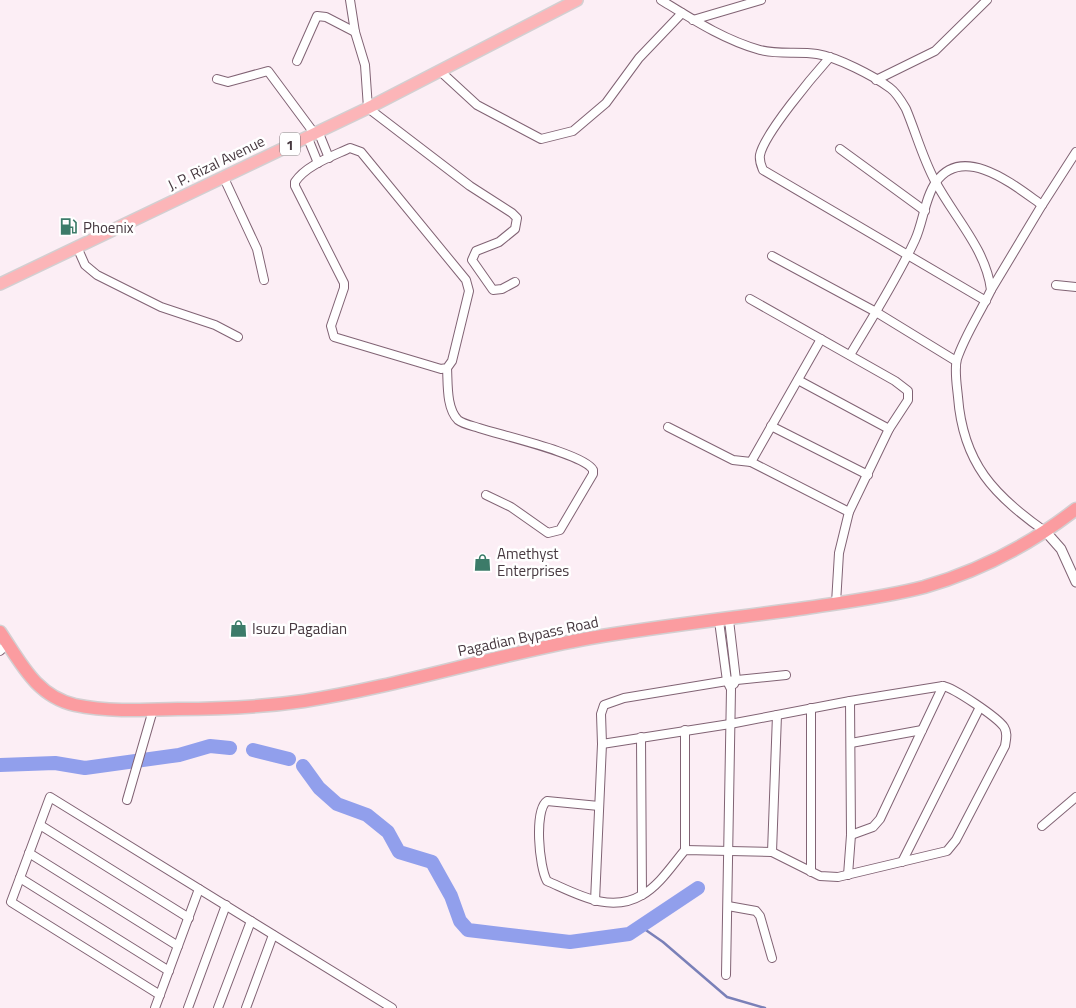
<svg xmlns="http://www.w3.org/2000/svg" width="1076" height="1008" font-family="'Titillium Web',sans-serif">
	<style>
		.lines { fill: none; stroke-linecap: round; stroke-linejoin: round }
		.stream { stroke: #7a80b8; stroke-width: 2.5 }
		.river { stroke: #919fec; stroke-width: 14 }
		.minor-casing { stroke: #816374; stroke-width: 10 }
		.tertiary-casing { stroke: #816374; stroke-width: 11 }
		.primary-casing { stroke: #d3cfd1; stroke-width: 14 }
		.trunk-casing { stroke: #d3cfd1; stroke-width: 15 }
		.minor { stroke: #fff; stroke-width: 8 }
		.tertiary { stroke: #fff; stroke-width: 9 }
		.primary { stroke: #fcb5b8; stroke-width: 11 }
		.trunk { stroke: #fb9ca0; stroke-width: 12 }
		.labels { text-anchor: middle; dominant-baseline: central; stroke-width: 5; stroke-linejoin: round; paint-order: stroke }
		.shield { fill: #fff; stroke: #7e7479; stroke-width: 1 }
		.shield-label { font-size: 14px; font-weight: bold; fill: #46383f }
		.street-label { font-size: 15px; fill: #46383f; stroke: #fff }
		.poi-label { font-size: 15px; fill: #46383f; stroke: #fff; text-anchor: start }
	</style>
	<rect width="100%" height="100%" fill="#fceef5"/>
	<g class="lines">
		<path class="stream" d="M640,926L663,942L727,997L765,1008"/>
		<g class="river">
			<path d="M253,750L289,759"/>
			<path d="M0,765L55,763L85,768L179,755L210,746L230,748"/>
			<path d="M303,766L319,788L337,804L367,815L388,832L399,852L432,862L451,896L460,921L468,930L570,942L629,934L698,888"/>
		</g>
		<defs>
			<g id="minor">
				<path d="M350,0L355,32L365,65L368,108L470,186L512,213L517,218L515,229L499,242L476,251L472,260L493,290L502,289L515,282"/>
				<path d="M661,0C692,19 724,40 760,50C779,55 798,51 817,54C837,57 874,76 890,88C897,93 902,102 906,109C916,133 923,159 935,181C954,217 986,249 991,290C980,313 965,335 957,359C954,370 957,386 958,397C963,463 994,496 1046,532"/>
				<path d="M693,20L761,0"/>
				<path d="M830,57C814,75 764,134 760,155C759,161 761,165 763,170L986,301"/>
				<path d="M297,61L317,16L326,17L355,32"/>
				<path d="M440,71L477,105L541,139L573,131L606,103L639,58L682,13"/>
				<path d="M217,79L228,82L268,71L314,133"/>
				<path d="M876,80L935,51L987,0"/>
				<path d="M318,131L329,158"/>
				<path d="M307,136L318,163"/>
				<path d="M840,149L925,211"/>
				<path d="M223,176L257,249L264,280"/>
				<path d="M77,247L85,265L97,275L161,307L215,325L238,337"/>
				<path d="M772,256L876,312L956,361"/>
				<path d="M1056,285L1076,287"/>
				<path d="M991,290L1042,205L1076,152"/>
				<path d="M750,299L895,381L908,391V400L889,429L849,512L839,553L836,603"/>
				<path d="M821,339L751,462L849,512"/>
				<path d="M850,355C872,318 897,279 915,240C923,223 925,197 936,182C964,143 1015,186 1042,205"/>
				<path d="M447,368L441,369L334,337L331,326L344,288V283L295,186V182C306,165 333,156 350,148L361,152L466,280L469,291L452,361L447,368C448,383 446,408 458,420C463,424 473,426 479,428C500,435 585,454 593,470V474L560,530L548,533L511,507L486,495"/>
				<path d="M798,380L889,429"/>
				<path d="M771,426L868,475"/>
				<path d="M668,427L733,460L751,462"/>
				<path d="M729,620L736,680L734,684"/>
				<path d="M719,621L727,681L731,689L726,975"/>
				<path d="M0,651L8,643"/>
				<path d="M811,708V872"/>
				<path d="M641,737L642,895"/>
				<path d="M851,743L922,730"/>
				<path d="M127,800L153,710"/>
				<path d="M599,806L547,801C534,810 539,867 547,881C577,894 610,914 642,895C659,886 673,864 685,850L772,852L820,876L838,877L947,851L956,840L1005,746C1006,739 1008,733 1004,727C997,717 954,688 943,686L850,701L730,724L602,744"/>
				<path d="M40,825L189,918"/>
				<path d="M1042,826L1076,797"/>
				<path d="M851,835L873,827L880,819L943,686"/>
				<path d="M685,850V730"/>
				<path d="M772,852L777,715"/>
				<path d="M29,853L178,946"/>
				<path d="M902,862L979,709"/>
				<path d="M848,875L851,835L850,701"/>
				<path d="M20,878L169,971"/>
				<path d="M595,901L602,744L601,714L604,705L624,698L727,681L786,675"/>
				<path d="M728,906L756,911L760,916L772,958"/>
				<path d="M160,995L11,902L50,797L392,1008"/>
				<path d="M155,1008L199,889"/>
				<path d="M188,1008L226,905"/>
				<path d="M218,1008L251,921"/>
				<path d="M246,1008L273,935"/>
			</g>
			<path id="tertiary" d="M1046,532L1061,549L1076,582"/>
			<path id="primary" d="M0,284L368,108L577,0"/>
			<path id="trunk" d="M0,632C21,663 36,696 75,705C108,712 145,710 178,709C220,709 262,707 304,701C400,686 494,655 590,638C661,626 734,618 806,608C845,602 886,597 924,587C979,571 1031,544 1076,509"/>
		</defs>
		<use href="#minor" class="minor-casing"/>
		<use href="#tertiary" class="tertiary-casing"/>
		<use href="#primary" class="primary-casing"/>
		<use href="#trunk" class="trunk-casing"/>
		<use href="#minor" class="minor"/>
		<use href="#tertiary" class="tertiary"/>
		<use href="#primary" class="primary"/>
		<use href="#trunk" class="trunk"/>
	</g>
	<defs>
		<symbol id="fuel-bare" viewBox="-9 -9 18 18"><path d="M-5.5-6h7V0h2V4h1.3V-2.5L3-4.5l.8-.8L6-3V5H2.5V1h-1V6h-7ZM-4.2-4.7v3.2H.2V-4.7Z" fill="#3c7b69" stroke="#fff" stroke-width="2.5" paint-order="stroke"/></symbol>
		<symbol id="shop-bare" viewBox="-9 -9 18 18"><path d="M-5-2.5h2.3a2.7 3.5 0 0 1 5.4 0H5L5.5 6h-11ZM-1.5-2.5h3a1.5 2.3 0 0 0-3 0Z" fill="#3c7b69" stroke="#fff" stroke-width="2.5" paint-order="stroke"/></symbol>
	</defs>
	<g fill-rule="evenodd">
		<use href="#fuel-bare" x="56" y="214" width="25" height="25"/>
		<use href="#shop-bare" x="470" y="550" width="25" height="25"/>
		<use href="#shop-bare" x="226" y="616" width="25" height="25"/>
	</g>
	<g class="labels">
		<rect class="shield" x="280" y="132.5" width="20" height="23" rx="4"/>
		<g class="shield-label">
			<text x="290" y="144">1</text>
		</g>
		<g class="street-label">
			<text transform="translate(216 163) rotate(-26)">J. P. Rizal Avenue</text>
			<text transform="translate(528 636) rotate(-12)">Pagadian Bypass Road</text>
		</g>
		<g class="poi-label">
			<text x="83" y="227">Phoenix</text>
			<text x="497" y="553">Amethyst<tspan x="497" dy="17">Enterprises</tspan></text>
			<text x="252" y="628">Isuzu Pagadian</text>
		</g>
	</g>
</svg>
